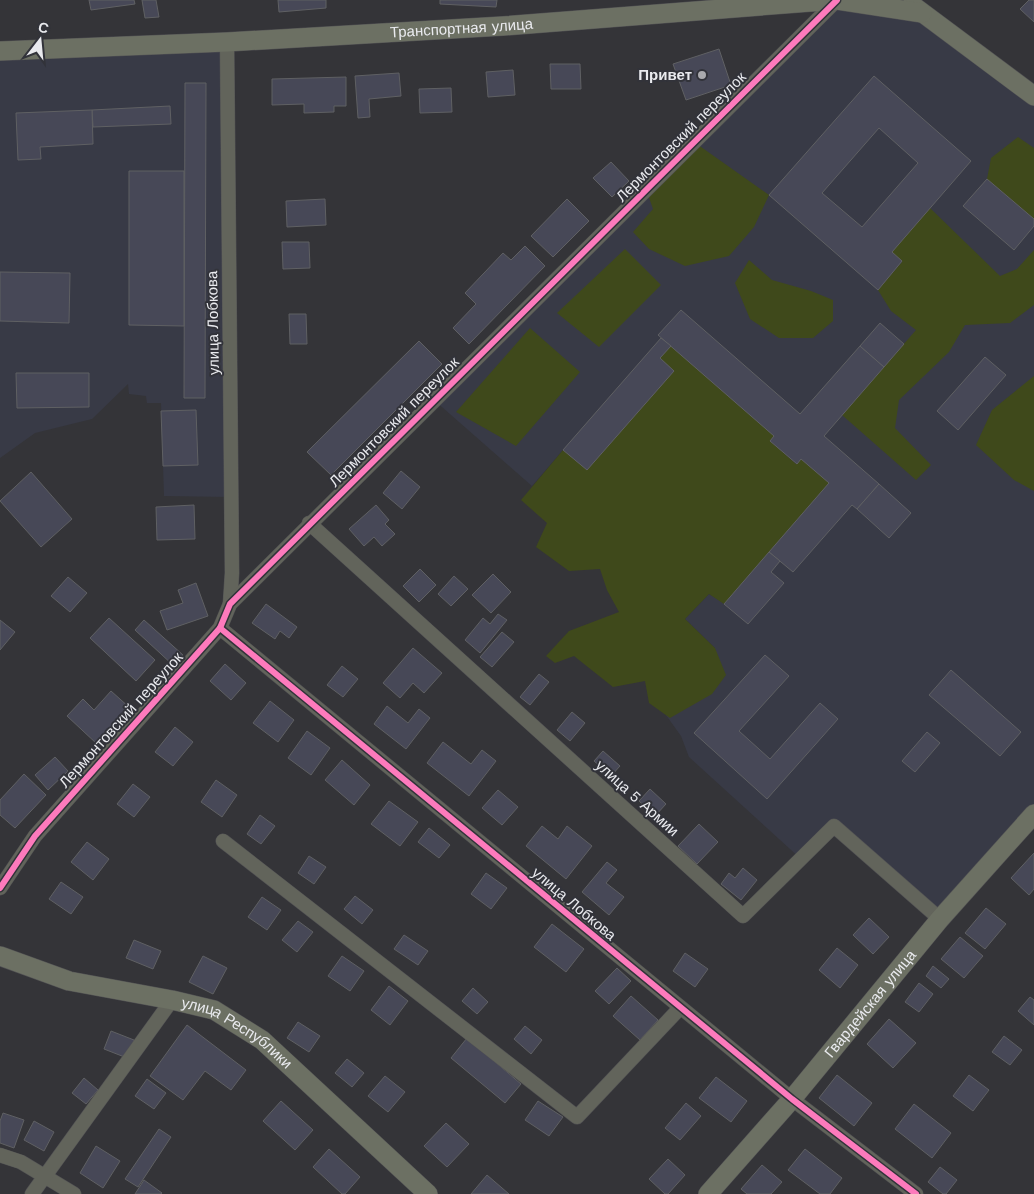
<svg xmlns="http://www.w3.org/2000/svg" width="1034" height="1194" font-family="'Work Sans',sans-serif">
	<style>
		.built { fill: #383a46 }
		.green { fill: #3f491b }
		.building { fill: #474857; stroke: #5f6063; fill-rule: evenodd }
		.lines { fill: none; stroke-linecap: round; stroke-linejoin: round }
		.minor-casing { stroke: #525254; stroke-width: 15 }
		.secondary-casing { stroke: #525254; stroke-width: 20 }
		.minor { stroke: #62645b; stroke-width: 14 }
		.secondary { stroke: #6c7063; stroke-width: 19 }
		.cycleway-casing { stroke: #32333a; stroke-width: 9 }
		.cycleway { stroke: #fd7abc; stroke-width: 6 }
		.poi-dot { fill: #aaaaae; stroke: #32333a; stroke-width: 2 }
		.labels { text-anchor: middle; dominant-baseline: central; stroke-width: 4; stroke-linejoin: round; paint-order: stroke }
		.street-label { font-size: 15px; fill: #e9eaee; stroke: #32333a }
		.poi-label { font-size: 15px; font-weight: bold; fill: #e9eaee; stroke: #32333a; text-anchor: end }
	</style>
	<rect width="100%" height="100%" fill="#343438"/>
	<g class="built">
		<path d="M837,0L922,13L1034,96V814L940,919L834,826L801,859L689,757L681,736L666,715L715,648L685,619L709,594L724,603L797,464L770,441L674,371L587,470L563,450L532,486L434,400Z"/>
		<path d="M227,42L231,497L164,496L161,403H147L146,396L129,394L128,384L92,419L35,433L0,458V51Z"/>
	</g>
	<g class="green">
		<path d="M1018,137L1034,148V219L987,179L991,158Z"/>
		<path d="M694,142L769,195L754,227L729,256L685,266L649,249L633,232L653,209L646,189Z"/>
		<path d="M930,208L1000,276L1017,269L1034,250V305L1010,323L965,325L949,352L899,400L895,428L931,465L916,480L842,415L916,330L891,311L878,290L902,262L892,252Z"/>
		<path d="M625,249L661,285L599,347L557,313Z"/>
		<path d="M749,260L772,280L811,291L833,300V321L813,338H779L750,319L735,283Z"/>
		<path d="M530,328L580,372L516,446L456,412Z"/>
		<path d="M671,346L774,436L770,441L796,464L801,459L829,483L724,604L709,594L685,619L715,648L726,675L712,694L670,718L649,703L645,681L613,687L574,656L555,663L546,656L569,631L619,612L607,590L600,569L569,571L536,547L547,523L521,500L563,450L587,470L674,371L660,358Z"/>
		<path d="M1034,376V491L1014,480L976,445L992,410Z"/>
	</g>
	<g class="building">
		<path d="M89,0H134L135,4L91,10Z"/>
		<path d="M142,0H156L159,17L145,18Z"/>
		<path d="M278,0H326V8L279,12Z"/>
		<path d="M440,0H497L496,7L440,4Z"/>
		<path d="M1029,0H1034V22L1020,9Z"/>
		<path d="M719,49L731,85L686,100L673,64Z"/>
		<path d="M550,64H580L581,89H551Z"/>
		<path d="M513,70L515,95L488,97L486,72Z"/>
		<path d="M399,73L401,96L369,99L370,117L358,118L355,76Z"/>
		<path d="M874,76L971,161L892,252L902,261L878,290L769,195ZM879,128L918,163L862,227L822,193Z"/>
		<path d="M346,77V106H334V112L304,113V104L272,105V79Z"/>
		<path d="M185,83H206L205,398H184Z"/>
		<path d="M451,88L452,112L420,113L419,89Z"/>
		<path d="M170,106L171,124L93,127L92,110Z"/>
		<path d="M92,110L93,144L40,147L41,159L18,160L16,113Z"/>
		<path d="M611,162L629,181L612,197L593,178Z"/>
		<path d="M129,171H184V326L129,325Z"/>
		<path d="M987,179L1034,219V226L1014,250L963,206Z"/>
		<path d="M325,199L326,225L287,227L286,201Z"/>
		<path d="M567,199L589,221L553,257L531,236Z"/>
		<path d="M282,242H309L310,268L283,269Z"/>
		<path d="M525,246L545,266L469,344L453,328L476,304L465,293L503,253L511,260Z"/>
		<path d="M0,272L70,273L69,323L0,321Z"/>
		<path d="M681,310L800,414L860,346L884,367L824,436L879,484L857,509L852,505L793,572L769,552L829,483L801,459L797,464L770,441L774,436L658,335Z"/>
		<path d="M289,314H306L307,344H290Z"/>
		<path d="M880,323L904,344L884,367L860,346Z"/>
		<path d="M661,338L671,346L660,358L674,371L587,470L563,450Z"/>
		<path d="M419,341L442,364L331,475L307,452Z"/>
		<path d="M985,357L1006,375L958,430L937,411Z"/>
		<path d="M16,373H89V407L17,408Z"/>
		<path d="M196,410L198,465L163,466L161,411Z"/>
		<path d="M401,471L420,487L402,509L383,493Z"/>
		<path d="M31,472L72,519L41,547L0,501Z"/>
		<path d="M879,484L911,513L889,538L857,509Z"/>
		<path d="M194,505L195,539L157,540L156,507Z"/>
		<path d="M376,505L389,520L385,524L395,534L382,546L374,537L364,546L349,529Z"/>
		<path d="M769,552L780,561L771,572L784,583L748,624L724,604Z"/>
		<path d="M420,569L436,585L419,602L403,586Z"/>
		<path d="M493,574L511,592L491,613L472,595Z"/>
		<path d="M454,576L468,589L451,606L438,594Z"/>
		<path d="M68,577L87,593L70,612L51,596Z"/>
		<path d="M196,583L208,616L167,630L160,611L183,603L178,590Z"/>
		<path d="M266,604L297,627L289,638L280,631L275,639L252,623Z"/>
		<path d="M498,614L507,620L480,653L465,640L483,618L490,624Z"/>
		<path d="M109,618L155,660L136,681L90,638Z"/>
		<path d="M0,620L15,632L0,650Z"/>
		<path d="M144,620L183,655L174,666L135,630Z"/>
		<path d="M502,632L514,642L492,667L480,657Z"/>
		<path d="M413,648L442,673L424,693L413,683L400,698L383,683Z"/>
		<path d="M765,655L789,676L739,731L770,759L820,703L838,719L767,799L694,733Z"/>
		<path d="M225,664L246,683L231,700L210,681Z"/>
		<path d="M342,666L358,679L343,697L327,685Z"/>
		<path d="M951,670L1021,732L1000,756L929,695Z"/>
		<path d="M539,674L549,682L530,705L520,697Z"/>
		<path d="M111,691L130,708L97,744L67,716L83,699L94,710Z"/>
		<path d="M270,701L294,720L278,742L253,723Z"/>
		<path d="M387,706L408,723L419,709L430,718L406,749L374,724Z"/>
		<path d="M572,712L585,723L570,741L557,730Z"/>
		<path d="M175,727L193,742L173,766L155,752Z"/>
		<path d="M307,731L330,748L311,775L288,758Z"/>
		<path d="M927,732L940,743L915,772L902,761Z"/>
		<path d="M443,742L471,764L482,750L496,761L469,796L427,763Z"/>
		<path d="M603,751L620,766L611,776L594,761Z"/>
		<path d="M55,757L68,771L48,790L35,775Z"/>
		<path d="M342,760L370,785L354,805L325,780Z"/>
		<path d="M24,774L46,795L15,828L0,815V800Z"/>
		<path d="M216,780L237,795L222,817L201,802Z"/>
		<path d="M133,784L150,797L134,817L117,804Z"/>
		<path d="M650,789L666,804L655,816L639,801Z"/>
		<path d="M498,790L518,807L502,825L482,808Z"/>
		<path d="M389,801L418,822L400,846L371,824Z"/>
		<path d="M260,815L275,826L261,844L247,834Z"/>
		<path d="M699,824L718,842L697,864L678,846Z"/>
		<path d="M542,826L558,839L567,826L592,846L566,879L526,846Z"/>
		<path d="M429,828L450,845L439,858L418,842Z"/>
		<path d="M87,842L109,859L93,880L71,862Z"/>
		<path d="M1034,853V889L1029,895L1011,878Z"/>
		<path d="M309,856L326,867L314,884L298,873Z"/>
		<path d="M607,862L617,870L606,883L624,897L609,915L582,892Z"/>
		<path d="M743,868L757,880L741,900L721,884L729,873L735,878Z"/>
		<path d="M486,873L507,888L491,909L471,894Z"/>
		<path d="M61,882L83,897L71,914L49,899Z"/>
		<path d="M355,896L373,910L362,924L344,909Z"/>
		<path d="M262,897L281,910L267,930L248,917Z"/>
		<path d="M986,908L1006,924L985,949L965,933Z"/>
		<path d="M869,918L889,937L873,954L853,935Z"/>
		<path d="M298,921L313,932L297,952L282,940Z"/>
		<path d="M552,924L584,949L566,972L534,947Z"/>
		<path d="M404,935L428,951L418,965L394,949Z"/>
		<path d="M960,937L983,956L964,978L941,959Z"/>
		<path d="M134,940L161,951L153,969L126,958Z"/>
		<path d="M837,948L858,965L840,988L819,970Z"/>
		<path d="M685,953L708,969L695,987L673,971Z"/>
		<path d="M203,956L227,968L213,994L189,982Z"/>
		<path d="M342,956L364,971L350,991L328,976Z"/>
		<path d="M933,966L949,979L941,988L926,976Z"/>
		<path d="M617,968L631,981L609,1004L595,991Z"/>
		<path d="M919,983L933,994L919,1012L905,1002Z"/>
		<path d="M389,986L408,1001L390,1025L371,1010Z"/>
		<path d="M473,988L488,1002L477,1014L462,1001Z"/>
		<path d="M631,996L658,1020L640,1040L613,1016Z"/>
		<path d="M1030,997L1034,1000V1025L1018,1011Z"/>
		<path d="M889,1019L916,1043L893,1068L867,1044Z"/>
		<path d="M298,1022L320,1036L309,1052L287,1038Z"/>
		<path d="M187,1025L246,1070L231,1090L205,1071L183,1100L150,1076Z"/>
		<path d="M525,1026L542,1040L531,1054L514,1039Z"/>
		<path d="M111,1031L134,1040L127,1058L104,1049Z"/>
		<path d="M1004,1036L1022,1050L1010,1065L992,1052Z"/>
		<path d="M467,1038L521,1084L505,1103L451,1058Z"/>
		<path d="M347,1059L364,1073L352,1087L335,1073Z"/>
		<path d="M837,1075L872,1103L854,1126L819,1098Z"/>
		<path d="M969,1075L989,1090L973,1111L953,1096Z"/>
		<path d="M385,1076L405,1092L388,1112L368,1096Z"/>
		<path d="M716,1077L747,1101L731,1122L699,1098Z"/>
		<path d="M84,1078L98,1090L86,1104L72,1093Z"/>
		<path d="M147,1079L166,1093L154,1109L135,1096Z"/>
		<path d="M281,1101L313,1130L295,1150L263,1121Z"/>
		<path d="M538,1101L563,1117L549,1136L525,1120Z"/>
		<path d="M686,1103L701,1116L680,1140L665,1128Z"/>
		<path d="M914,1104L951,1133L932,1158L895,1129Z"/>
		<path d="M3,1113L24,1120L14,1148L0,1143V1121Z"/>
		<path d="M34,1121L54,1132L44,1151L24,1140Z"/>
		<path d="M446,1123L469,1144L447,1167L424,1146Z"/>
		<path d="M159,1129L171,1137L138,1187L125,1179Z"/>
		<path d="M96,1146L120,1161L103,1188L80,1173Z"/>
		<path d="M329,1149L360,1177L345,1194H342L313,1167Z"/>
		<path d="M805,1149L842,1178L830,1194H820L788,1170Z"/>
		<path d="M668,1159L685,1175L668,1194H665L649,1179Z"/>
		<path d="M762,1165L782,1182L771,1194H747L741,1189Z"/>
		<path d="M940,1167L957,1180L946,1194H943L928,1182Z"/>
		<path d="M487,1175L509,1194H471Z"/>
		<path d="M144,1180L162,1193L161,1194H135Z"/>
	</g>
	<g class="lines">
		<defs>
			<g id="minor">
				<path d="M227,42L232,573L230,604"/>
				<path d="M309,523L743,916L834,826L940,919"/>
				<path d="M220,628L792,1099L916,1194"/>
				<path d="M223,841L577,1117L680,1008"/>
				<path d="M0,888L35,836L220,628L230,604L837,0"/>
				<path d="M0,1155L21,1162L74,1194"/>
				<path d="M32,1194L172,1000"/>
			</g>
			<g id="secondary">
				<path d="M912,5L1034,96"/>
				<path id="s1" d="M0,51L227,42L503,26L837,0L922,13"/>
				<path id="s2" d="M0,956L69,981L172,1000L214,1010L262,1040L428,1194"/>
				<path id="s3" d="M708,1194L792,1099L940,919L1034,814"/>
			</g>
		</defs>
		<use href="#minor" class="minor-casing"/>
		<use href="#secondary" class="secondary-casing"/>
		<use href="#minor" class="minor"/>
		<use href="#secondary" class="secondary"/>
		<defs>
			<g id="cycleway">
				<path d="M220,628L792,1099L916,1194"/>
				<path d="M0,888L35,836L220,628L230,604L837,0"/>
			</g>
		</defs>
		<use href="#cycleway" class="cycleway-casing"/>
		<use href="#cycleway" class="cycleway"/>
	</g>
	<circle class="poi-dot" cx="702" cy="75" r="5"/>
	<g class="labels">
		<g class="street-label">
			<text stroke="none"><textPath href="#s1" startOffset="462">Транспортная улица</textPath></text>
			<text transform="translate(681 137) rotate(-45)">Лермонтовский переулок</text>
			<text transform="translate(213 323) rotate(-91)">улица Лобкова</text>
			<text transform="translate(394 422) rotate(-45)">Лермонтовский переулок</text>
			<text transform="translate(121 720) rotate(-48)">Лермонтовский переулок</text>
			<text transform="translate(637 798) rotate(42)">улица 5 Армии</text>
			<text transform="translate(574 904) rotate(40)">улица Лобкова</text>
			<text stroke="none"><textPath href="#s3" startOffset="250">Гвардейская улица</textPath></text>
			<text stroke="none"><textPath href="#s2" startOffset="252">улица Республики</textPath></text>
		</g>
		<g class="poi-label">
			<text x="692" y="75">Привет</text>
		</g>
	</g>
	<g transform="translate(40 40) rotate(16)" stroke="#32333a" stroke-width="4" paint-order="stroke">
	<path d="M0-4L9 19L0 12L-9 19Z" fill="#e9eaee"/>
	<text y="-8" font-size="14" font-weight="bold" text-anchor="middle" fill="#e9eaee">С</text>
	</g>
</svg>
